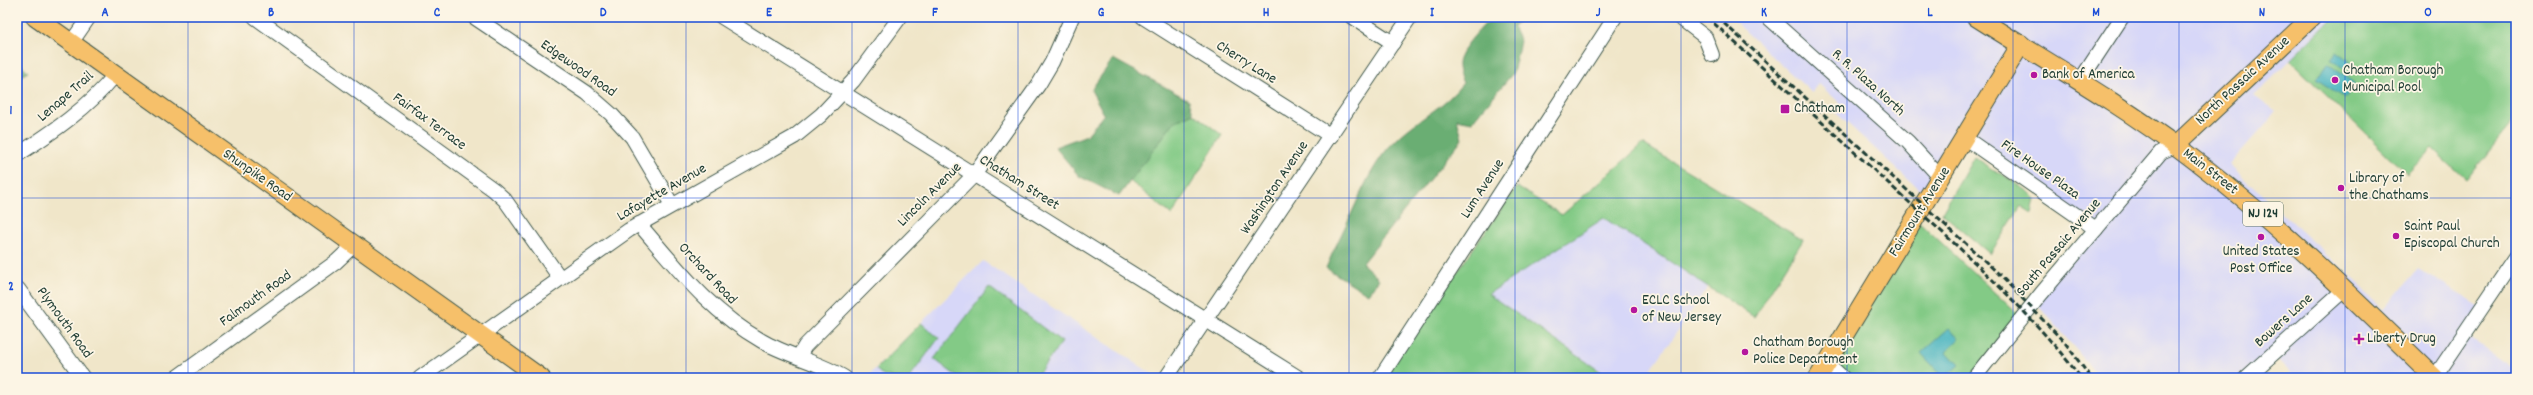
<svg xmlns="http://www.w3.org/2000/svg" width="2533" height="395" font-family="Dekko,sans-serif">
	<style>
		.built { fill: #d7d7f8 }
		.green { fill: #83ca86; stroke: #51845d }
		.forest { fill: #6aae73; stroke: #447654 }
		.water { fill: #46b4c0; stroke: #32787a }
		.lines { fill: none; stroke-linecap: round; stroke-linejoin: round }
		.minor-casing { stroke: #3e564a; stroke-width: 16 }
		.major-casing { stroke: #3e564a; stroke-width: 20 }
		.minor { stroke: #fff; stroke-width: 14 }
		.major { stroke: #f6c06b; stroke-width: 18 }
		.rail { stroke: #1f3d34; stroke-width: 3; stroke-dasharray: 6 3; stroke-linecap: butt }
		.grid { fill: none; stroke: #1d4ed8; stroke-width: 1; stroke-opacity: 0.55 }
		.poi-dot { fill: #b5179e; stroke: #fcf5e5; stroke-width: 1.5 }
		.labels { text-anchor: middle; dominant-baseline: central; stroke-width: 3.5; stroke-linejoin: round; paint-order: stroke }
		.shield { fill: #fcf5e5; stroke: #617469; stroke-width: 1 }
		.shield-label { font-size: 14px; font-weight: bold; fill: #1f3d34 }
		.street-label { font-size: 15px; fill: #1f3d34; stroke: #fcf5e5 }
		.poi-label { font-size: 15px; fill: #1f3d34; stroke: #fcf5e5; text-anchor: start }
		.neatline { fill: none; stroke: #1d4ed8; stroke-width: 1.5 }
		.grid-label { font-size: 13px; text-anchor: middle; font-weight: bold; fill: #1d4ed8 }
	</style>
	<rect width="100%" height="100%" fill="#fcf5e5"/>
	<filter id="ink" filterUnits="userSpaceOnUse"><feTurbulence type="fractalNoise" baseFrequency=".025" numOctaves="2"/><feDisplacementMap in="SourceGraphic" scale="8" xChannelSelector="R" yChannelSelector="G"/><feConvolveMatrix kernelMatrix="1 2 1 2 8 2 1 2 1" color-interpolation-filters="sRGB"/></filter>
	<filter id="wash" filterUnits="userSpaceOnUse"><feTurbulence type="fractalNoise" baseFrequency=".012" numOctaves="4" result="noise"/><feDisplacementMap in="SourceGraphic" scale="16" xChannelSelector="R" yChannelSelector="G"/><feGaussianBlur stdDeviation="0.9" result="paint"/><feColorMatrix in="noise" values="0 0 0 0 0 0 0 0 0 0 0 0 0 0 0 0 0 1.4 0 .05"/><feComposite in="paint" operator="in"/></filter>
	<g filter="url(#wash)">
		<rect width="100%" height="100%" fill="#f0e6c9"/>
		<g class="built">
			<path d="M1730,17H2334L2254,96L2276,112L2229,165L2355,280L2383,310L2418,269L2482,308L2467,336L2516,370V378H2296L2271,353L2242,378H2100L2035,301L2096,229L1958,133L1923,193L1834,111L1840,103L1819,84L1812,93Z"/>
			<path d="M1643,144L1803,240L1754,317L1708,287L1645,378H1382L1517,187L1562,215Z"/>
			<path d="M983,261L1158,378H866Z"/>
		</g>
		<g class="green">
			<path d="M2334,17H2516V121L2514,120L2466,180L2432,148L2407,174L2290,60Z"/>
			<path d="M1193,113L1222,135L1172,215L1130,181L1174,122Z"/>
			<path d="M1643,144L1803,240L1754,317L1604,218L1488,294L1610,378H1382L1517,187L1562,215Z"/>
			<path d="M1974,157L2026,190L2035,199L2032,213L2021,206L1990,254L1942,213Z"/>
			<path d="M1916,219L2023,319L1974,378H1842L1828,362Z"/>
			<path d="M989,287L1062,342L1035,378H959L934,359Z"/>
			<path d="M921,323L939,338L909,378C898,378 883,379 876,369Z"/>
		</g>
		<g class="forest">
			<path d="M1492,17H1523L1513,27L1520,41L1513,73L1472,122L1457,119L1462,139L1362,263L1379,279L1368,294L1326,268C1334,248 1344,230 1353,210C1365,184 1376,158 1398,138C1419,118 1445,107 1463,83C1460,76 1456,67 1459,59C1465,44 1481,28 1492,17Z"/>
			<path d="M17,59L28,72L17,78Z"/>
			<path d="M1113,59L1189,100L1193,113L1174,122L1119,196L1079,176L1055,147L1087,135L1104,114L1091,90Z"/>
		</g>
		<g class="water">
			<path d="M2337,51L2349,60V67L2343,68L2331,59Z"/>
			<path d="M2327,63L2355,84L2345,98L2316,79Z"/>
			<path d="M1949,328L1959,339L1946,351L1959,365L1944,378L1921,353Z"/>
		</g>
	</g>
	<g filter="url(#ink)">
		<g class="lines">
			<defs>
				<g id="minor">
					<path d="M255,17L494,190L505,200L560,278"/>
					<path d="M474,17L587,93L611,114L632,137L672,205"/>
					<path d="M722,17L1299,378"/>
					<path d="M1143,17L1331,136"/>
					<path d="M1353,17L1393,43"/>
					<path d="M1679,17L1705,37L1712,55"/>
					<path d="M1768,17L1908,142L1941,178"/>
					<path d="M71,43L89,17"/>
					<path d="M2080,81L2122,17"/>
					<path d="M1965,138L2096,229"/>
					<path d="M17,155C53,132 88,108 115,75"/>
					<path d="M639,224C679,270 708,310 762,341C788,356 819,362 845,378"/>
					<path d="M18,289L83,378"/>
					<path d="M799,356L805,346L974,175L1039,84L1052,62L1072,17"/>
					<path d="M1827,363L1843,378"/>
					<path d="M2435,377L2516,257"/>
					<path d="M176,378L336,262L354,245"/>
					<path d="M420,378L629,230L794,137L821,115L853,81L900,17"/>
					<path d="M1166,378L1410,17"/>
					<path d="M1380,378L1615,17"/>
					<path d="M1974,378L2041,294L2161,152L2175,146"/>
					<path d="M2246,378L2345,289"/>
				</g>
				<g id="major">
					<path d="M35,17L541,378"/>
					<path d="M1976,17C2045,61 2118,102 2184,152C2275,220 2354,299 2435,378"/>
					<path d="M2175,146L2312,17"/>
					<path d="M1818,378L2021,44"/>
				</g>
			</defs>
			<use href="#minor" class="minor-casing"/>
			<use href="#major" class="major-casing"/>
			<use href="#minor" class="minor"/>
			<use href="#major" class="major"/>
			<g class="rail">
				<path d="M1707,17C1775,79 1842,141 1910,203C1971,258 2031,313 2081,378"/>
				<path d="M1717,17L1998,273L2066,344L2091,378"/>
			</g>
		</g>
	</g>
	<path class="grid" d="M188,17V378M354,17V378M520,17V378M686,17V378M852,17V378M1018,17V378M1184,17V378M1349,17V378M1515,17V378M1681,17V378M1847,17V378M2013,17V378M2179,17V378M2345,17V378M17,198H2516"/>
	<g class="poi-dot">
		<circle cx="2034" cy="75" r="4"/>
		<circle cx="2335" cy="80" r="4"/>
		<rect x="1780" y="104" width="10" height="10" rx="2"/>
		<circle cx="2341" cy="188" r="4"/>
		<circle cx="2396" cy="236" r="4"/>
		<circle cx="2261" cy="237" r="4"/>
		<circle cx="1634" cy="310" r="4"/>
		<path d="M2357 333h4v4h4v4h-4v4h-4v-4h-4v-4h4z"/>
		<circle cx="1745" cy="352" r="4"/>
	</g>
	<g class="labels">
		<rect class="shield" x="2243" y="202" width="40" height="24" rx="3"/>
		<g class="shield-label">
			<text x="2263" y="214">NJ 124</text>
		</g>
		<g class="street-label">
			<text transform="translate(1246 63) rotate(32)">Cherry Lane</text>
			<text transform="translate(578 69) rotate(35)">Edgewood Road</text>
			<text transform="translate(2243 81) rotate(-43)">North Passaic Avenue</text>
			<text transform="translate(1868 83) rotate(42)">R. R. Plaza North</text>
			<text transform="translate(66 97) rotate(-41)">Lenape Trail</text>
			<text transform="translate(429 122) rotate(36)">Fairfax Terrace</text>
			<text transform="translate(2040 170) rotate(35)">Fire House Plaza</text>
			<text transform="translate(2210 172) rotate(38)">Main Street</text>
			<text transform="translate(257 176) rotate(35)">Shunpike Road</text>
			<text transform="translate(1019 183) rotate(32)">Chatham Street</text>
			<text transform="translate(1275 188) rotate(-56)">Washington Avenue</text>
			<text transform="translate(1483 189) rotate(-57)">Lum Avenue</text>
			<text transform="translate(662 193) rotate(-30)">Lafayette Avenue</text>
			<text transform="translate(930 195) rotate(-45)">Lincoln Avenue</text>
			<text transform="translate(1920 212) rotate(-58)">Fairmount Avenue</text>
			<text transform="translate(2059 248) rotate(-50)">South Passaic Avenue</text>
			<text transform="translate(707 274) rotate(47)">Orchard Road</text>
			<text transform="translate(256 299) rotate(-36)">Falmouth Road</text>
			<text transform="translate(2284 321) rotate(-42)">Bowers Lane</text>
			<text transform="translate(64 323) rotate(54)">Plymouth Road</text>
		</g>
		<g class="poi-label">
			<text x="2343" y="71">Chatham Borough<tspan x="2343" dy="17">Municipal Pool</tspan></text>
			<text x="2042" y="75">Bank of America</text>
			<text x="1794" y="109">Chatham</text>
			<text x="2349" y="179">Library of<tspan x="2349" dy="17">the Chathams</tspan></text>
			<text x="2404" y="227">Saint Paul<tspan x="2404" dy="17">Episcopal Church</tspan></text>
			<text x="2261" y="252" text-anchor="middle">United States<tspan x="2261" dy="17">Post Office</tspan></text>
			<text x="1642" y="301">ECLC School<tspan x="1642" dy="17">of New Jersey</tspan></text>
			<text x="2367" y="339">Liberty Drug</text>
			<text x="1753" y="343">Chatham Borough<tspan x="1753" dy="17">Police Department</tspan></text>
		</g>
	</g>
	<rect width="2533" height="395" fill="none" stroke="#fcf5e5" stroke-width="44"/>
	<rect x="22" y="22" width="2489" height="351" class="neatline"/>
	<g class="grid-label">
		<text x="105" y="16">A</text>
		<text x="271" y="16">B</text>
		<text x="437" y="16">C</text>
		<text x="603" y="16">D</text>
		<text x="769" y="16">E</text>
		<text x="935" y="16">F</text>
		<text x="1101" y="16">G</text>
		<text x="1266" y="16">H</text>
		<text x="1432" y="16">I</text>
		<text x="1598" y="16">J</text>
		<text x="1764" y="16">K</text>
		<text x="1930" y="16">L</text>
		<text x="2096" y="16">M</text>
		<text x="2262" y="16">N</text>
		<text x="2428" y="16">O</text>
		<text x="11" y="114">1</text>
		<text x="11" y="290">2</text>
	</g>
</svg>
